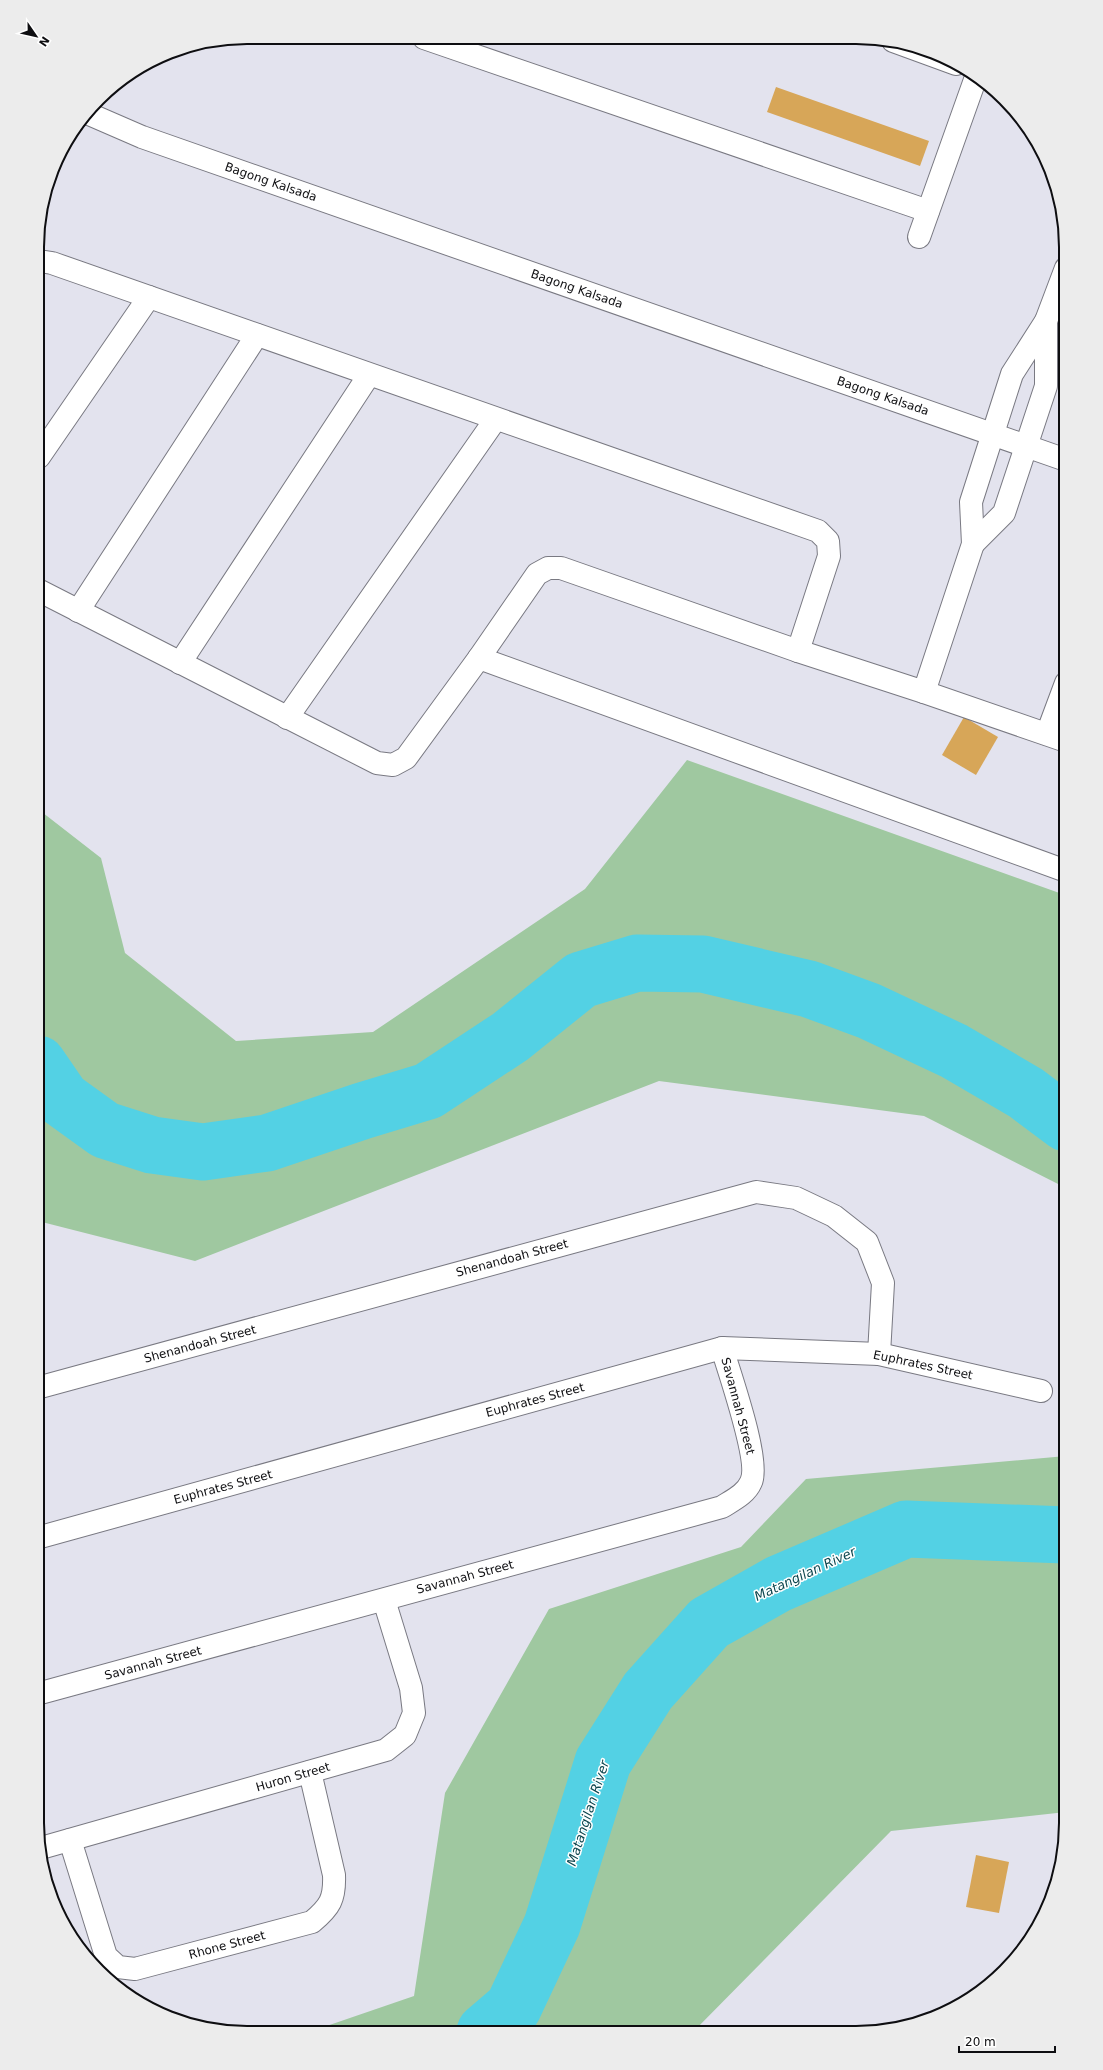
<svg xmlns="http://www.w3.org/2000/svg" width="1103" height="2070" font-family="'DejaVu Sans',sans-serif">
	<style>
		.green { fill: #9fc8a0 }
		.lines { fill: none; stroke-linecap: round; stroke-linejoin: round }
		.river { stroke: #53d1e4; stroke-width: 57 }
		.building { fill: #d7a658 }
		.street-casing { stroke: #797982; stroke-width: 24 }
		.secondary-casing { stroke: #797982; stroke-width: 24 }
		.street { stroke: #fff; stroke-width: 22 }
		.secondary { stroke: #fff; stroke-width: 22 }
		.labels { text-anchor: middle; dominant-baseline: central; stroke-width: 3; stroke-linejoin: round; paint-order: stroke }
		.street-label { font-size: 12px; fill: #0e0e11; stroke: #fff }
		.water-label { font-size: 13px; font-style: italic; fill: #0c464e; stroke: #fff }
		.rim { fill: none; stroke: #0e0e11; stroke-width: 2 }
	</style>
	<rect width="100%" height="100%" fill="#e3e3ee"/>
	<g class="green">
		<path d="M687,760L1065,895L1062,933L1066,942V1188L924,1116L659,1081L195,1261L38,1221V809L101,858L125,953L236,1041L373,1032L585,889Z"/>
		<path d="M1066,1456V1812L891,1831L692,2033L312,2031L414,1996L445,1793L549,1609L741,1547L806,1479Z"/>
	</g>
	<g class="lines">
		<g class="river">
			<path d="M38,1064L62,1099L105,1130L152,1145L203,1152L267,1143L362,1111L428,1091L510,1037L581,980L637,963L703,964L809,989L869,1011L954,1051L1026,1093L1066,1123"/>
			<path d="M485,2032L513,2008L552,1925L603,1762L648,1691L709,1623L778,1584L906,1529L1066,1535"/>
		</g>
	</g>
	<g class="building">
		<path d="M776,87L929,141L920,166L767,112Z"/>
		<path d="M964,717L998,737L976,775L942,755Z"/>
		<path d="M976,1855L1009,1862L999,1913L966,1907Z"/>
	</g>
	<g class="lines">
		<defs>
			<g id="street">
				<path d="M424,38L928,211"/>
				<path d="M893,41L956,64"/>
				<path d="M919,237L976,77"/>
				<path d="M39,261L52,263L818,531L828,541L829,556L798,651"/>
				<path d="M39,457L149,297"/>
				<path d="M973,544L1004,513L1046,386V321"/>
				<path d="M38,590L377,763L393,765L406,758L479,658L537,574L548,568H561L798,651L924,692L1066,741"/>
				<path d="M78,611L257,335"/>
				<path d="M479,658L1066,871"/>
				<path d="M180,663L369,375"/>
				<path d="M924,692L973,544L971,502L1012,374L1046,321L1066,268"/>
				<path d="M287,718L495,420"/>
				<path d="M1047,734L1066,683"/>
				<path d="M37,1388L756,1192L796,1198L834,1216L867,1242L883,1283L879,1354"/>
				<path d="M37,1538L722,1348L879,1354L1041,1391"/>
				<path d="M37,1694L722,1507C733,1500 746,1494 751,1482C761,1462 729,1372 722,1348"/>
				<path d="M70,1840L106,1956L118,1967L135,1969L312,1922C330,1907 335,1899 334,1875L310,1772"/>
				<path d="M41,1848L386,1750L405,1735L414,1713L411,1688L384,1600"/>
			</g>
			<path id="secondary" d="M89,114L142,137L1066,460"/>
		</defs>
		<use href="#street" class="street-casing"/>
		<use href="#secondary" class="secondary-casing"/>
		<use href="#street" class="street"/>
		<use href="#secondary" class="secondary"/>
	</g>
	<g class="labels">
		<g class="street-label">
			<text transform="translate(271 182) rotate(19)">Bagong Kalsada</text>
			<text transform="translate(577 289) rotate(19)">Bagong Kalsada</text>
			<text transform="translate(883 396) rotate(19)">Bagong Kalsada</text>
			<text transform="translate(512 1258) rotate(-15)">Shenandoah Street</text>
			<text transform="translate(200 1344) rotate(-15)">Shenandoah Street</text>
			<text transform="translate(923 1365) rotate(12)">Euphrates Street</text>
			<text transform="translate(535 1400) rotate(-15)">Euphrates Street</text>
			<text transform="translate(738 1406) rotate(75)">Savannah Street</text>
			<text transform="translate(223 1487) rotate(-15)">Euphrates Street</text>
			<text transform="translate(465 1577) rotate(-15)">Savannah Street</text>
			<text transform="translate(153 1663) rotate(-15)">Savannah Street</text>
			<text transform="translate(293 1777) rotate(-16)">Huron Street</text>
			<text transform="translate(227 1945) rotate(-15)">Rhone Street</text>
		</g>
		<g class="water-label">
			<text transform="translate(805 1574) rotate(-25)">Matangilan River</text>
			<text transform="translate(588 1813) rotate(-72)">Matangilan River</text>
		</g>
	</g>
	<path d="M0 0H1103V2070H0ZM247 44H856A203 203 0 0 1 1059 247V1823A203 203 0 0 1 856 2026H247A203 203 0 0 1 44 1823V247A203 203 0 0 1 247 44Z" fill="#ececec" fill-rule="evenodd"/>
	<path class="rim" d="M247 44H856A203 203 0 0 1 1059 247V1823A203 203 0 0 1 856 2026H247A203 203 0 0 1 44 1823V247A203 203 0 0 1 247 44Z"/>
	<g transform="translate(36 36) rotate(124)" stroke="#ffffff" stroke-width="3" paint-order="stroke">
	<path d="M0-3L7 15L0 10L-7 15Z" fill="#0e0e11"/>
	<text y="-6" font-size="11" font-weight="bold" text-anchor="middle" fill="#0e0e11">N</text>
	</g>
	<path d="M959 2046v6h96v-6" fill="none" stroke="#0e0e11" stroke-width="2"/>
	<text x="965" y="2046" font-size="12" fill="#0e0e11" stroke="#ffffff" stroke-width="3" paint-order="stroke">20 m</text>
</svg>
